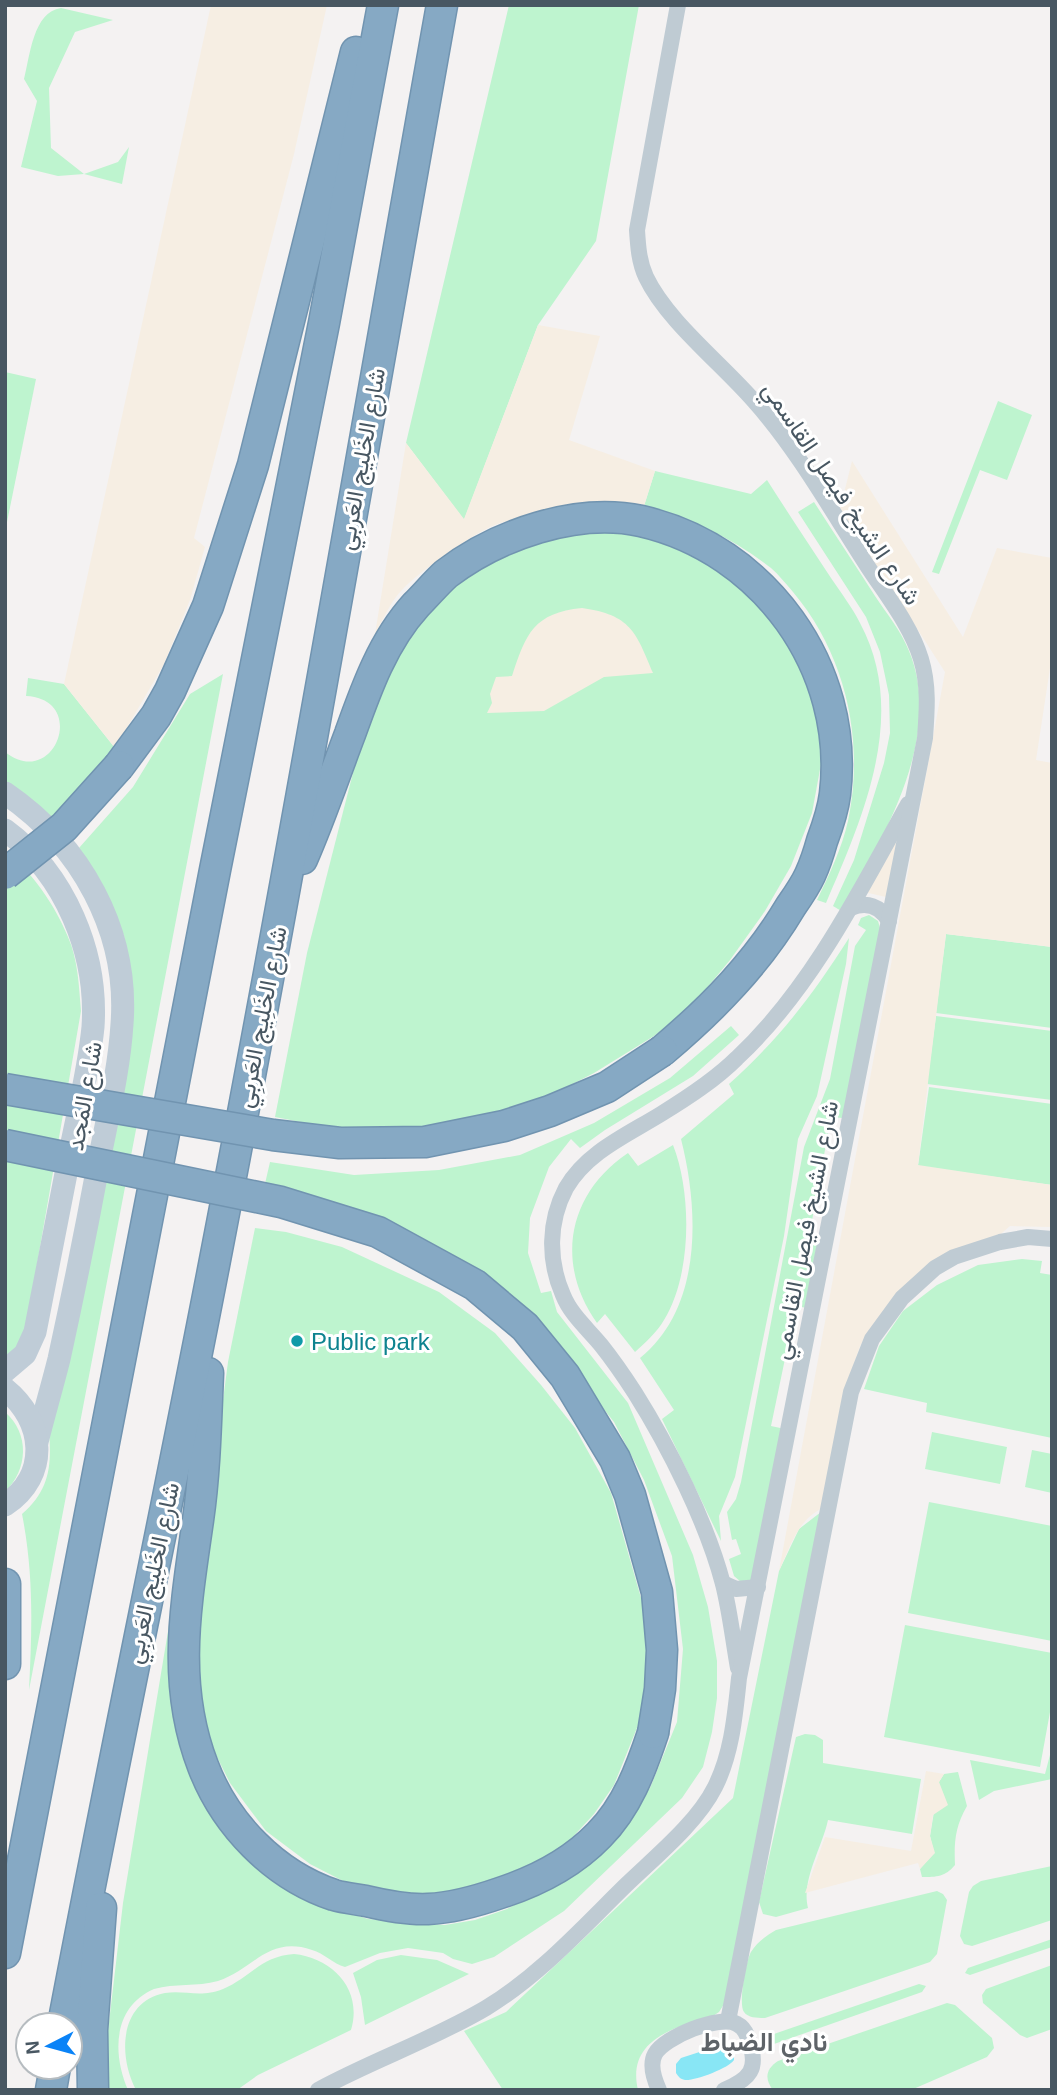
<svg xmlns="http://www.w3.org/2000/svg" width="1057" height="2095" font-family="Helvetica,Vazirmatn,sans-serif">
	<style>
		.green { fill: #bef4cf }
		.sand { fill: #f6eee3 }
		.water { fill: #88e6f5 }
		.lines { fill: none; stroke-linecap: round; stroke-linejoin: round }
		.highway-casing { stroke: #7194b0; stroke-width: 33 }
		.street { stroke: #bfcbd3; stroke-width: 16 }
		.secondary { stroke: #bfccd7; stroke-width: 23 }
		.highway { stroke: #86a9c4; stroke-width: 30 }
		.highway-bridge-casing { stroke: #7194b0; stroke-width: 33; stroke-linecap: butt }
		.highway-bridge { stroke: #86a9c4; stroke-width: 30 }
		.culture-dot { fill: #0f9aa8; stroke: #fff; stroke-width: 2.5 }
		.labels { text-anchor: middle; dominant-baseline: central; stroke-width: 6; stroke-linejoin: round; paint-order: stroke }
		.street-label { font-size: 24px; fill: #485762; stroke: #fff }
		.culture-label { font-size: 24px; fill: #0d838f; stroke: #fff; text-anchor: start }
		.neighbourhood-label { font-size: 26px; font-weight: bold; fill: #5e6368; stroke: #fff }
	</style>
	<rect width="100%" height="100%" fill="#f4f2f2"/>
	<g class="green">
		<path d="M509,5H639L596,241L538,325L464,520L406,443Z"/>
		<path d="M61,8L113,20L75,32L49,88L51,148L84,174L118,162L129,147L122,184L84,174L58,176L21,167L37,101L24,79C30,56 33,12 61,8Z"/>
		<path d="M5,372L36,379L5,532Z"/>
		<path d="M998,401L1032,415L1007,480L980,470L939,574L932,572Z"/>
		<path d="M655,471L751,494L767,480C788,513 810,546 831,578C841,593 852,607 860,623C909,714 863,817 826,903L817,900C829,875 842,848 848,821C865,741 846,655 793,592C786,584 779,575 771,568C733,538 690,518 644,506Z"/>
		<path d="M814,502C834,533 855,565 875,596C887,614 901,631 909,651C945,738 882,837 843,912L833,906L854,860L884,763L890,733L889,695L880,652L866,617L798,512Z"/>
		<path d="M629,527L739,573L795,646L819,723L821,764L812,813L791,866L765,911L730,960L692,1006L654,1036L594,1073L543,1099L498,1113L424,1128L342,1130L275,1117L307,953L355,765L389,662L423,606L505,539Z"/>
		<path d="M223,674L29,1690C32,1629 34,1575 22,1514C49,1491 52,1466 49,1432L132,989L124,936L100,880L79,848L133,787L190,694Z"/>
		<path d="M28,678L64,684L115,748L57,823L5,787V752C54,791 89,699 26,696Z"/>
		<path d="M5,850C32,872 55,905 68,937C78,959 79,987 81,1011L27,1322L17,1349L5,1361Z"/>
		<path d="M869,915L878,921L880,928L843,1118L831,1117L809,1237L820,1240L807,1308L796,1306L771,1426L785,1429L751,1581L741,1582L734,1576L729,1559L741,1554L736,1539L732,1540L727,1512L736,1499L741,1482L804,1147L830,1079L855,946L866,930L858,925L861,918Z"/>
		<path d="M946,934L1052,947V1028L936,1013Z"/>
		<path d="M849,938L846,964L817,1096L798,1139L784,1236L735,1477L719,1516L721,1541L662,1419L674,1410L640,1358C703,1307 699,1210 681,1139L734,1094L729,1084C780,1038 812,996 849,938Z"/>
		<path d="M936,1016L1052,1031V1100L927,1084Z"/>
		<path d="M731,1026L739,1035L693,1076L605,1130L580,1148L571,1139L549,1167L530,1218L528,1253L541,1293L551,1291L557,1312L628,1403L693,1555L708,1607L717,1661V1698L712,1732L703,1767L682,1798L564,1911L494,1957L472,1964L453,1959L443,1953L408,1948L380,1953L345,1967C333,1964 324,1953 312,1950C268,1935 253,1970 218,1981C197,1987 175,1983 154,1989C113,2007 112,2053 128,2090H104V2065L123,1903L202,1426L192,1765L330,1907L368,1919L445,1925L475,1920L507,1909L591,1863L650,1788L677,1722L683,1649L672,1556L644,1480L614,1422L536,1324L264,1188L270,1162L354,1175L439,1170L520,1155L594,1123L670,1078Z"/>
		<path d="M929,1087L1052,1104V1185L918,1166Z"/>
		<path d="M673,1145C692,1193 692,1275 664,1320C657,1332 646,1342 635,1352L605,1314L597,1323C555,1264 567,1194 628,1153L638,1166Z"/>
		<path d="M255,1228L286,1232L342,1247L439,1292L495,1333L541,1385L575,1428L611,1493L645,1612L648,1665L643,1713L614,1785L594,1814L569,1841L533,1868L479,1889L442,1894L396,1896L349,1884L310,1864L266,1831L230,1783L208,1739L198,1690L196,1644L218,1438L228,1362Z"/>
		<path d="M1022,1259L1042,1261L1040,1273L1052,1275V1438L926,1412L927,1403L864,1389L879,1346L903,1311L937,1285L978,1265Z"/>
		<path d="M5,1412C30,1434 28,1469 5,1492Z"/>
		<path d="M932,1432L1007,1447L1000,1484L925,1469Z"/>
		<path d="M1032,1450L1052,1454V1493L1025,1487Z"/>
		<path d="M929,1502L1052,1526V1641L908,1613Z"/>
		<path d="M821,1512L726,2001L719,2012L713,2016C676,2027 626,2039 638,2090H503L464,2031L506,2012L733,1798L779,1571L799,1529Z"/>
		<path d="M905,1625L1052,1653V1701L1040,1767L884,1737Z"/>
		<path d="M805,1734L815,1735L823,1740V1763L921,1779L912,1834L828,1820C822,1848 801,1880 808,1908L776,1917L763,1914L759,1902L796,1737Z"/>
		<path d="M1051,1751L1052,1779L994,1791L979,1800L970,1760L1045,1774Z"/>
		<path d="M958,1772L967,1806C955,1827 954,1842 955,1865C945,1877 937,1877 922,1877L920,1869L934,1853L930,1836L939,1782L944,1774Z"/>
		<path d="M1052,1866V1920L972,1946L964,1944L960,1936L969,1892L973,1886L981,1881Z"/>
		<path d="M937,1891L943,1894L947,1900L937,1954L930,1962L765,2018C758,2018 748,2018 744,2012C738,2005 746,1960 751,1952C757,1942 766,1936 776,1930Z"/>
		<path d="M1052,1939V1947L970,1975L965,1973L968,1968Z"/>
		<path d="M294,1954C333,1958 363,1990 351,2030L258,2075L237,2090H136C118,2056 119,2002 165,1993C185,1990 201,1998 223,1989C250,1978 261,1956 294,1954Z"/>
		<path d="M401,1955L437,1960L469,1974L365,2025L361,1997L353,1973L377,1960Z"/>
		<path d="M1052,1965V2029L1027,2038L1020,2035L983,2003L982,1995L986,1989Z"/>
		<path d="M919,1984L926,1986L922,1992L774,2044L770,2041L771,2035Z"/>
		<path d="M947,2003L955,2005L992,2038L994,2048L987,2057L911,2090H773C764,2078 766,2069 778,2061Z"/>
	</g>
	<g class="sand">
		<path d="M211,5H327L294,154L194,538L205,547L190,600L164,664L115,748L64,684Z"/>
		<path d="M538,325L600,336L569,440L655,471L644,506C596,514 547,511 500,523C477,530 420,571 403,589C391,600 383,620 375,634L406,443L464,519Z"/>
		<path d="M852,461L963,637L997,548L1052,558V655L1036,760L1052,763V947L946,934L918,1165L1052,1185V1227L1010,1226L995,1239L971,1245L874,1323L860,1346L848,1381L823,1508C798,1519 790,1547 779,1571L945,672L840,509Z"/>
		<path d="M582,608C631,615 636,632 653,673L604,677L544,711L487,713L492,703L490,694L496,677L512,676C526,633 534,613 582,608Z"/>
		<path d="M899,831L886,897L864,892Z"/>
		<path d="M926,1771L944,1774L939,1782L948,1805L933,1815L930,1836L935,1853L920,1869L918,1863L805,1893L825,1837L911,1851Z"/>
	</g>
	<path class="water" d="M721,2045C730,2045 735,2051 734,2060C729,2068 695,2081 685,2080C680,2079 679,2077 676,2073V2064L681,2058Z"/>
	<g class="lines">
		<defs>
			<g id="highway">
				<path d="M119,766L156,716L170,691L208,606L253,465L356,52"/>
				<path d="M302,859C320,818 334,776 350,734C366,689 383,641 416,605C426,595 436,583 446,574C497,535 576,507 641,521C764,549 850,668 835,794C833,810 828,825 822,841C819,852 815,864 810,875C805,886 798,896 791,906C757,963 713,1008 662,1051"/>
				<path d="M208,1373C206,1421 205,1472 198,1520C186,1605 171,1683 203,1766C225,1824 274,1875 334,1895C344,1898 355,1899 366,1901C387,1906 407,1910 428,1909C453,1908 477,1901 500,1893C537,1881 572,1863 599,1835C627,1807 641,1769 653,1733"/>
				<path d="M5,1584V1664"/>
				<path d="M5,1953L215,870L324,323L383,5"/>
				<path d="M63,2025C111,1771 165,1519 214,1265C295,846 367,425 442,5"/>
				<path d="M51,2090L55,2067"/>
				<path d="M93,2090L92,2030L101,1908"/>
			</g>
		</defs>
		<use href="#highway" class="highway-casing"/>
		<g class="street">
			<path d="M851,908C867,901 880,906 889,921"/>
			<path d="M723,1583L736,1589L758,1587"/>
			<path d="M738,1668C733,1640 730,1612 723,1584C707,1523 669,1447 635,1393C624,1376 613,1360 601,1345C588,1329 571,1315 563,1295C548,1261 548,1222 566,1188C587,1152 627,1135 661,1114C687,1098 715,1080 737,1058C810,990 860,891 908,804"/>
			<path d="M728,2021L851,1392L872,1339L902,1298L935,1268L954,1257L1000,1242L1028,1237L1052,1239"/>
			<path d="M318,2090C373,2060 432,2040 486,2008C539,1976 582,1928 626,1885C655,1857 697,1823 715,1787C732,1753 735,1715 739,1678L925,738C927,711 929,685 921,659C911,626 887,596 868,567C833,513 797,449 754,401C721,363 667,321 646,277C639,262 638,246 637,230L678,5"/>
			<path d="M659,2090C654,2079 649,2065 655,2054C664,2037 720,2014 737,2024C743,2027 747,2034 749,2041C759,2069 750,2079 724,2090"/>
		</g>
		<g class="secondary">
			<path d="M5,793C81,845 129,931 122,1024C119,1072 107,1119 98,1166C86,1231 73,1295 59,1359C52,1387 44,1414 37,1442"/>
			<path d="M5,830C65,874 98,953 93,1027C89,1068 79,1108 71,1148C59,1210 47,1271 35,1332L25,1354L5,1371"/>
			<path d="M5,1389C45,1421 50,1475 5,1505"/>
		</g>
		<use href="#highway" class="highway"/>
		<defs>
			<g id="highway-bridge">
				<path d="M5,874L64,827L119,766"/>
				<path d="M5,1089L273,1135L340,1143L425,1142L504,1126L550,1111L607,1087L662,1051"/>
				<path d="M5,1145L281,1202L378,1232L475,1285L525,1327L565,1376L615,1459L630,1495L657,1592L662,1650L660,1689L653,1733"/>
			</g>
		</defs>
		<use href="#highway-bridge" class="highway-bridge-casing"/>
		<use href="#highway-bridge" class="highway-bridge"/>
	</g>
	<circle class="culture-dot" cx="297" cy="1341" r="7"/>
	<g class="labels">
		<g class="street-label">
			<text transform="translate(361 459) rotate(-80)">شارع الخَلِيج العَربِي</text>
			<text transform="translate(842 493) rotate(56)">شارع الشيخ فيصل القاسمي</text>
			<text transform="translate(261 1017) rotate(-79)">شارع الخَلِيج العَربِي</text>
			<text transform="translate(84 1096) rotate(-80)">شارع المَجد</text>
			<text transform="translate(805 1230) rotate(-79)">شارع الشيخ فيصل القاسمي</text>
			<text transform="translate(152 1573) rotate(-78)">شارع الخَلِيج العَربِي</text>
		</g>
		<g class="culture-label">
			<text x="311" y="1341">Public park</text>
		</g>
		<g class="neighbourhood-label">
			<text x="764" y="2042">نادي الضباط</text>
		</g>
	</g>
	<rect width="1057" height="2095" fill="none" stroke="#485762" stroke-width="14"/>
	<g transform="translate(49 2046) rotate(264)"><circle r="33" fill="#ffffff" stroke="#b6bcc0" stroke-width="2"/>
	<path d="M0-5L12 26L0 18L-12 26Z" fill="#0a83f7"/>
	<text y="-10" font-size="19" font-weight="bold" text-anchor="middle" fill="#485762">N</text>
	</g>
</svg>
